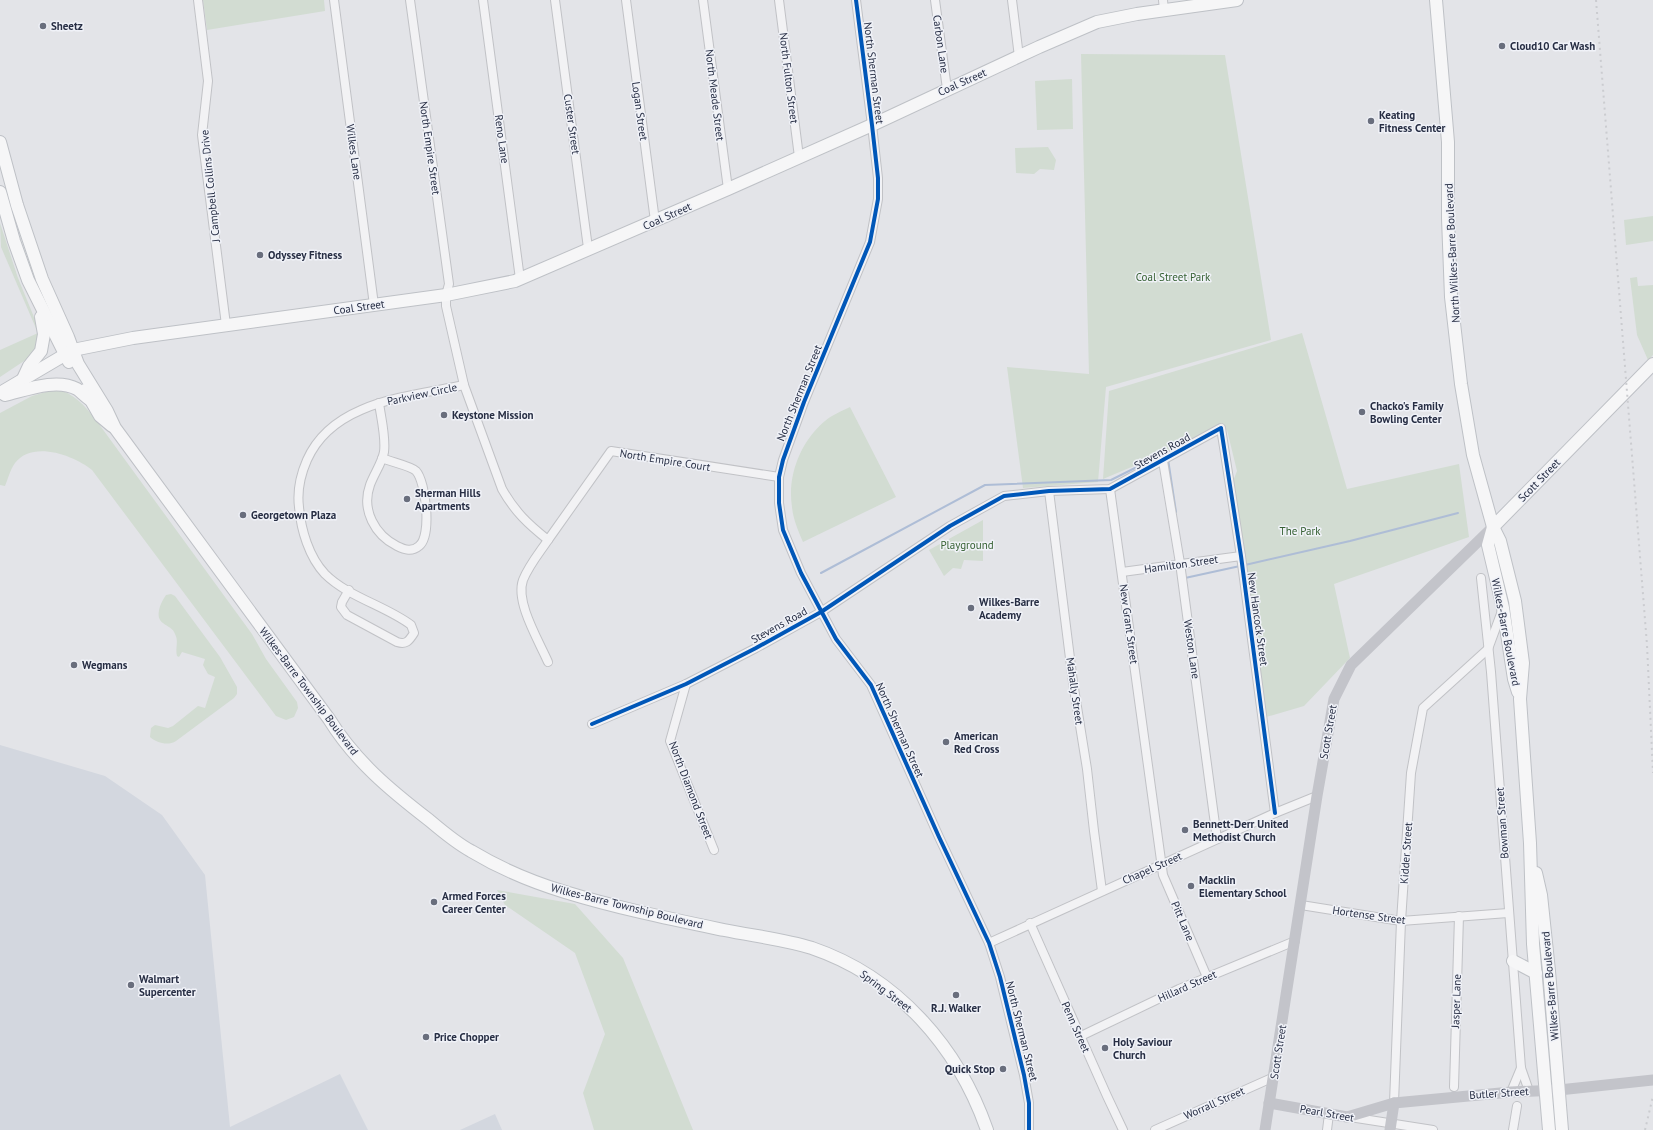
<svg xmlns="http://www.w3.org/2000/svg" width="1653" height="1130" font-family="'PT Sans',sans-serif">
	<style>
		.built { fill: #d3d7df }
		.green { fill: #d2dcd2 }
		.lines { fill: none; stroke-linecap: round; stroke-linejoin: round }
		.stream { stroke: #aebdd6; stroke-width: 2 }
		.street-casing { stroke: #c1c2c6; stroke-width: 10 }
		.primary-casing { stroke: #bec1c6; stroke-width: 14 }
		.street { stroke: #f2f2f4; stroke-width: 8 }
		.secondary { stroke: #c3c4ca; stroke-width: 11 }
		.primary { stroke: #f6f6f7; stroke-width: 12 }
		.rail { stroke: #cbccd0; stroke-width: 2; stroke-dasharray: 2 4; stroke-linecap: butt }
		.cycleway-casing { stroke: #f0f2f8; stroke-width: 6 }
		.cycleway { stroke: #0057b8; stroke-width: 4 }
		.poi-dot { fill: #696e7d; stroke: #f0f2f8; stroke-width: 1.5 }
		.labels { text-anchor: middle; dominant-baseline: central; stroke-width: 3; stroke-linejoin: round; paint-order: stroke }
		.poi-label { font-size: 11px; font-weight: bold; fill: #272e44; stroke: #f0f2f8; text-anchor: start }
		.street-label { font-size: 11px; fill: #272e44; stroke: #f0f2f8 }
		.park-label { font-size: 11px; fill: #366133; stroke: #f0f2f8 }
	</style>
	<rect width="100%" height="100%" fill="#e3e4e8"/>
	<g class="built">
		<path d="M0,745L105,776L162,815L205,875L230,1127L340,1074L368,1130H0Z"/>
		<path d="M495,1114L502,1130H460Z"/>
	</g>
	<g class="green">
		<path d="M203,0H324L325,11L207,30Z"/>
		<path d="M1081,54L1225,55L1271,340L1106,387L1098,482L1023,488L1007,367L1089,374Z"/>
		<path d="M1072,79L1073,129L1037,130L1035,81Z"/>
		<path d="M1048,147L1056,160L1054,170L1040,169L1034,174L1016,173L1015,148Z"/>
		<path d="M1653,216V241L1626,245L1624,220Z"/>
		<path d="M0,223L18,278L38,327V345L27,359L0,377V350L38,333L1,247Z"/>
		<path d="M1637,277L1638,286L1653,285V355L1648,360L1637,335L1630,278Z"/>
		<path d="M1302,333L1347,489L1459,464L1469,537L1334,584L1350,658L1304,706L1263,718L1230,489L1237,471L1227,430L1212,433L1103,479L1109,391Z"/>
		<path d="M56,389C74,393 85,406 96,420L252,634L266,659L297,702L298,708L294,717L286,720L276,716L92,470C74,455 32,440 15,463C10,470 8,479 5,486L0,485V413L32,396Z"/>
		<path d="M850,407L896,497L803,542C798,530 793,519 792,507C787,475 801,441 825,421C832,415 842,411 850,407Z"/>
		<path d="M983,520V561L964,560L961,569L953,568L944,576L929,550Z"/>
		<path d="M171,594L175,596L220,657L237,687V694L234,698L176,741C168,746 157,743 150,737L151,728L155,725L168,728L173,726L198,706L205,708L215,677L208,674L203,665L205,659L182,652L179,657L177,656C175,648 179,641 175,634C173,628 168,627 163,623C154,617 161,602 166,595Z"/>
		<path d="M497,890L575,904L623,958L693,1130H594L583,1093L605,1034L575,953L505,905Z"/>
	</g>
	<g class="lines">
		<g class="stream">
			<path d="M1168,459L1176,512"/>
			<path d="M1245,565L1350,541L1458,513"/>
			<path d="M821,573L985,485L1111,480L1167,452V455"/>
			<path d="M1185,578L1240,566"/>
		</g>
		<defs>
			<g id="street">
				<path d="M198,0L208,81L202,135L226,325"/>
				<path d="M334,0L374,305"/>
				<path d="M410,0L449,284L446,295V306L464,385L502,489C515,512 528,524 548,540L611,451L779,477"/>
				<path d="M483,0L520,279"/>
				<path d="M555,0L588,248"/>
				<path d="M626,0L655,221"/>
				<path d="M703,0L728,189"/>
				<path d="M779,0L799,157"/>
				<path d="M856,0L872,125L878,178V199L870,242L804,402L783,460L779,477V503L783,530L801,573L836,639L871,685L939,837L989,943L1000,977L1024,1075L1029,1103V1130"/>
				<path d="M935,0L947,89"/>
				<path d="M1012,0L1019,57"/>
				<path d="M1163,0L1164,10"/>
				<path d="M379,403C381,418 386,437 384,452C382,463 374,474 370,485C361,510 375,535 397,546C405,550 412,552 419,546C432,536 426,482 416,471C411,466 391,462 382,458"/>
				<path d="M1163,461L1180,563L1217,839"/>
				<path d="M1110,489L1163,875L1207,977"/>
				<path d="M1049,491L1073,682L1087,769L1094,831L1102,891"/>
				<path d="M1122,572L1241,556"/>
				<path d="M1481,578L1491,672L1521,1068L1529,1091"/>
				<path d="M349,590L342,602L341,607L347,615L397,642C406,645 409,641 414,633L411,625C386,606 348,597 325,574C309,557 301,530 299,507C297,491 300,476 307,460C333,401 408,397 464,385"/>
				<path d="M548,662C539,641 515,602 523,580C529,565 540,552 548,540"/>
				<path d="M686,684L670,741L714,850"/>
				<path d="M592,724L686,684L756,648L821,612L950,526L1004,496L1049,491L1110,489L1221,428L1241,556L1275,813"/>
				<path d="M1301,905L1401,921L1508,913"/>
				<path d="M1030,923L1107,1096L1123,1130"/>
				<path d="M989,943L1275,813L1317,796"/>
				<path d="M1081,1036L1179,989L1295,941"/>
				<path d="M1454,1087L1459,916"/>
				<path d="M1511,1092L1521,1068"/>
				<path d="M1394,1103L1401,921L1411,773L1423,708L1488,649L1502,611"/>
				<path d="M1350,1117L1433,1130"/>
				<path d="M1155,1130L1274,1077"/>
				<path d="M1327,1130L1329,1114"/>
				<path d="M1513,1130L1517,1106"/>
			</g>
			<g id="primary">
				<path d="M1436,0L1448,142V218L1451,297L1461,384L1473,455L1493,527L1500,541L1515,601L1523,663L1520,699L1530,843L1533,944L1549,1130"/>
				<path d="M0,142L17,205L42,279L68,337L78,364L107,411L115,428L329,719C355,761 390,790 429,820C442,831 456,843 471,851C501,869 532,882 565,892C617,908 671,919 724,930C753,936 783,939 812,948C897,977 958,1047 987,1130"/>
				<path d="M0,192L14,241L28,280L69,362"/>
				<path d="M22,381L29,366L41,351L44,334L41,317"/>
				<path d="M85,390L100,416L112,426"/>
				<path d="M0,393L73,350L133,338L446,295L515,281L728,189L872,125L1039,47L1097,22L1137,14L1237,0"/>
				<path d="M5,395C26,390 56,378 77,389C81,392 85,396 89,399"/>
				<path d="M1518,692L1514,679L1503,608L1488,545L1493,527L1653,364"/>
				<path d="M1536,873L1541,895L1549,971L1562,1130"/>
				<path d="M1513,961L1536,973"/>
			</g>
		</defs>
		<use href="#street" class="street-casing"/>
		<use href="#primary" class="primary-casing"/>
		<use href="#street" class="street"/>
		<g class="secondary">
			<path d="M1269,1103L1347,1117L1394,1103L1511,1092L1559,1090L1653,1080"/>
			<path d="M1265,1130L1317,796L1334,699L1351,665L1493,527"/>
			<path d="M1390,1130L1394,1103"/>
		</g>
		<use href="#primary" class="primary"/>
		<g class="rail">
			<path d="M1596,0L1647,645L1653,773"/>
			<path d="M1645,1130L1653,1096"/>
		</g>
		<defs>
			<g id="cycleway">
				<path d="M856,0L872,125L878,178V199L870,242L804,402L783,460L779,477V503L783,530L801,573L836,639L871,685L939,837L989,943L1000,977L1024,1075L1029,1103V1130"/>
				<path d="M592,724L686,684L756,648L821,612L950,526L1004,496L1049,491L1110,489L1221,428L1241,556L1275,813"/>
			</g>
		</defs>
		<use href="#cycleway" class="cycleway-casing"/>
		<use href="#cycleway" class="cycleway"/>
	</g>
	<g class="poi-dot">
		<circle cx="43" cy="26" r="4"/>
		<circle cx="1502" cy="46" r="4"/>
		<circle cx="1371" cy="121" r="4"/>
		<circle cx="260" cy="255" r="4"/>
		<circle cx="1362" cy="412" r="4"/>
		<circle cx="444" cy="415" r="4"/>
		<circle cx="407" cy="499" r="4"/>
		<circle cx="243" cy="515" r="4"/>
		<circle cx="971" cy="608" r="4"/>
		<circle cx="74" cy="665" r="4"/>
		<circle cx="946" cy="742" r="4"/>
		<circle cx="1185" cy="830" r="4"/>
		<circle cx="1191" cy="886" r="4"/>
		<circle cx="434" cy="902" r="4"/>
		<circle cx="131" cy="985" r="4"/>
		<circle cx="956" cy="995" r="4"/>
		<circle cx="426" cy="1037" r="4"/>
		<circle cx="1105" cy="1048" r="4"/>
		<circle cx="1003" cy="1069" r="4"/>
	</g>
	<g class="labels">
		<g class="poi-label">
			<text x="51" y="26">Sheetz</text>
			<text x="1510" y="46">Cloud10 Car Wash</text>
			<text x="1379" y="115">Keating<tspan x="1379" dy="13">Fitness Center</tspan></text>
			<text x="268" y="255">Odyssey Fitness</text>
			<text x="1370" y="406">Chacko's Family<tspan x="1370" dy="13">Bowling Center</tspan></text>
			<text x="452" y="415">Keystone Mission</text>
			<text x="415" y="493">Sherman Hills<tspan x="415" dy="13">Apartments</tspan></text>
			<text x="251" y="515">Georgetown Plaza</text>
			<text x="979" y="602">Wilkes-Barre<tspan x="979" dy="13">Academy</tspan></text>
			<text x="82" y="665">Wegmans</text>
			<text x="954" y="736">American<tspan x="954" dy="13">Red Cross</tspan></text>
			<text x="1193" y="824">Bennett-Derr United<tspan x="1193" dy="13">Methodist Church</tspan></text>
			<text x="1199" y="880">Macklin<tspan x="1199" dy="13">Elementary School</tspan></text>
			<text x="442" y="896">Armed Forces<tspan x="442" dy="13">Career Center</tspan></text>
			<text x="139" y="979">Walmart<tspan x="139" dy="13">Supercenter</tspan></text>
			<text x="956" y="1008" text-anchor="middle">R.J. Walker</text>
			<text x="434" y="1037">Price Chopper</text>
			<text x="1113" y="1042">Holy Saviour<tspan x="1113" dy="13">Church</tspan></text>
			<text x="995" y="1069" text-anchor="end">Quick Stop</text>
		</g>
		<g class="street-label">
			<text transform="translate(941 44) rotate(82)">Carbon Lane</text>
			<text transform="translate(874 73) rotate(83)">North Sherman Street</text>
			<text transform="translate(789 78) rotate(83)">North Fulton Street</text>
			<text transform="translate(962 82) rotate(-24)">Coal Street</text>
			<text transform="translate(715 95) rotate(83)">North Meade Street</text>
			<text transform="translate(640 111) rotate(82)">Logan Street</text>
			<text transform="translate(572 124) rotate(82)">Custer Street</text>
			<text transform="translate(502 139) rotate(82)">Reno Lane</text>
			<text transform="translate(430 148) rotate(82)">North Empire Street</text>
			<text transform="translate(354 152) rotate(82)">Wilkes Lane</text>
			<text transform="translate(210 186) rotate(-96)">J Campbell Collins Drive</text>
			<text transform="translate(667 216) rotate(-24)">Coal Street</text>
			<text transform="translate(1452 253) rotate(-93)">North Wilkes-Barre Boulevard</text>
			<text transform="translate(359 307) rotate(-8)">Coal Street</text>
			<text transform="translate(799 393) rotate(-68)">North Sherman Street</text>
			<text transform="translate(422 394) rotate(-12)">Parkview Circle</text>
			<text transform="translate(1162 451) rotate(-29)">Stevens Road</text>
			<text transform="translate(665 460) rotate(9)">North Empire Court</text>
			<text transform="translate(1539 480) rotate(-46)">Scott Street</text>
			<text transform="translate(1181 564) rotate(-8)">Hamilton Street</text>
			<text transform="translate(1258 619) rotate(82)">New Hancock Street</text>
			<text transform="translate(1129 624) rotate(82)">New Grant Street</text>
			<text transform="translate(779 625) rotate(-29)">Stevens Road</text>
			<text transform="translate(1506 632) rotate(79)">Wilkes-Barre Boulevard</text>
			<text transform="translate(1192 649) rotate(82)">Weston Lane</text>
			<text transform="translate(309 691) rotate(53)">Wilkes-Barre Township Boulevard</text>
			<text transform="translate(1075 691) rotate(82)">Mahally Street</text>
			<text transform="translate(900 730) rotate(66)">North Sherman Street</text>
			<text transform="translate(1328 732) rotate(-80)">Scott Street</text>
			<text transform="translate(691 790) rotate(69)">North Diamond Street</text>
			<text transform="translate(1502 823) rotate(-94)">Bowman Street</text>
			<text transform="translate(1406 853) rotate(-86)">Kidder Street</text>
			<text transform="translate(1152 868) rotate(-24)">Chapel Street</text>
			<text transform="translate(627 906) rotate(14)">Wilkes-Barre Township Boulevard</text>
			<text transform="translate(1369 915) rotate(8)">Hortense Street</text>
			<text transform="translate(1183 921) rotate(67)">Pitt Lane</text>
			<text transform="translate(1187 986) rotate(-24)">Hillard Street</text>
			<text transform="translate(1550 986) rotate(-95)">Wilkes-Barre Boulevard</text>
			<text transform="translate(886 991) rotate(37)">Spring Street</text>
			<text transform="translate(1456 1001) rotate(-88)">Jasper Lane</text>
			<text transform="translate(1076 1027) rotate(66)">Penn Street</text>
			<text transform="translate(1022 1031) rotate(76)">North Sherman Street</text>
			<text transform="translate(1278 1052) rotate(-81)">Scott Street</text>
			<text transform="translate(1499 1093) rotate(-4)">Butler Street</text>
			<text transform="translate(1214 1103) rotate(-24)">Worrall Street</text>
			<text transform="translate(1327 1113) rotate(10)">Pearl Street</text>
		</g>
		<g class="park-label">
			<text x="1173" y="277">Coal Street Park</text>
			<text x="1300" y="531">The Park</text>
			<text x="967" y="545">Playground</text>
		</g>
	</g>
</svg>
